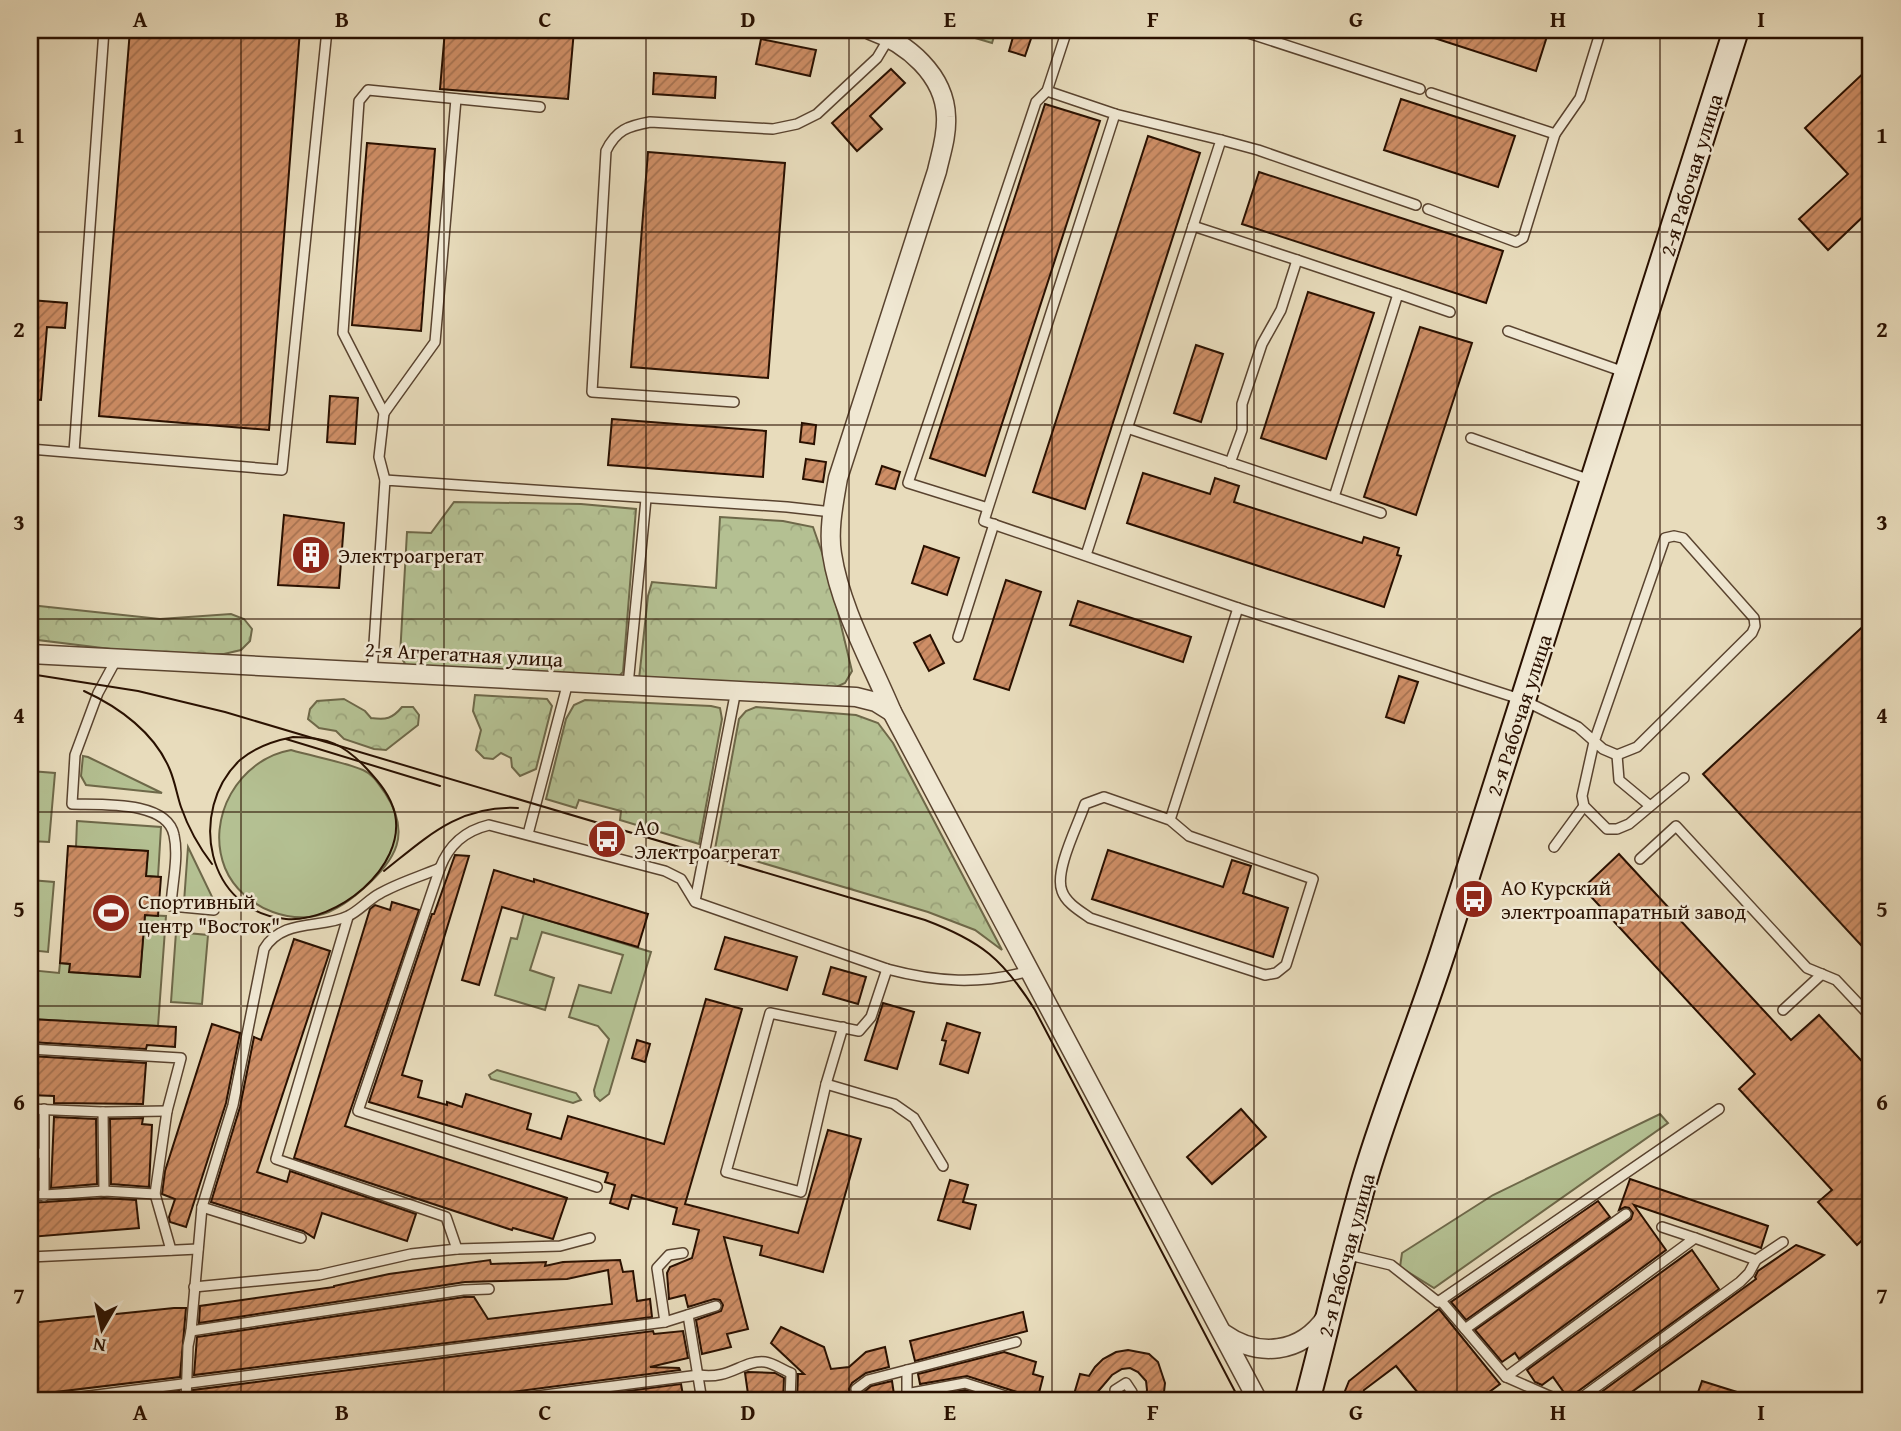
<svg xmlns="http://www.w3.org/2000/svg" width="1901" height="1431" font-family="'Gentium Book Plus',serif">
	<style>
		.grass { fill: #b4c092; stroke: #6e6849; stroke-width: 2 }
		.forest { fill: url(#forest-crowns); stroke: #6e6849; stroke-width: 2 }
		.building { fill: url(#building-hatch); stroke: #291000; stroke-width: 2 }
		.lines { fill: none; stroke-linecap: round; stroke-linejoin: round }
		.lane-casing { stroke: #59432f; stroke-width: 12 }
		.street-casing { stroke: #59432f; stroke-width: 21 }
		.secondary-casing { stroke: #291000; stroke-width: 28 }
		.lane { stroke: #f0e8d3; stroke-width: 9 }
		.street { stroke: #f0e8d3; stroke-width: 18 }
		.secondary { stroke: #f0e8d3; stroke-width: 24 }
		.tram { stroke: #291000; stroke-width: 2 }
		.grid { fill: none; stroke: #291000; stroke-width: 2; stroke-opacity: 0.55 }
		.labels { text-anchor: middle; dominant-baseline: central; stroke-width: 5; stroke-linejoin: round; paint-order: stroke }
		.street-label { font-size: 21px; fill: #291000; stroke: #f0e8d3 }
		.poi-label { font-size: 21px; fill: #291000; stroke: #f0e8d3; text-anchor: start }
		.neatline { fill: none; stroke: #291000; stroke-width: 2.5 }
		.grid-label { font-size: 23px; text-anchor: middle; font-weight: bold; fill: #291000 }
	</style>
	<defs>
		<pattern id="forest-crowns" width="20" height="18" patternUnits="userSpaceOnUse" patternTransform="scale(1.75)"><rect width="20" height="18" fill="#b4c092"/><path d="M2 6a3 3 0 1 1 6 0M12 15a3 3 0 1 1 6 0" fill="none" stroke="#9ba47c"/></pattern>
		<pattern id="building-hatch" width="6" height="6" patternUnits="userSpaceOnUse" patternTransform="scale(1.75)"><rect width="6" height="6" fill="#ce8e66"/><path d="M-1 1l2-2M0 6l6-6M5 7l2-2" fill="none" stroke="#a77352"/></pattern>
	</defs>
	<rect width="100%" height="100%" fill="#e8dcbc"/>
	<filter id="stains"><feTurbulence type="fractalNoise" baseFrequency=".00286" numOctaves="4"/><feColorMatrix values="0 0 0 0 .2 0 0 0 0 .09 0 0 0 0 .02 0 0 0 .5 -.17"/></filter>
	<radialGradient id="worn" r=".72"><stop offset=".6" stop-color="#630" stop-opacity="0"/><stop offset="1" stop-color="#630" stop-opacity=".3"/></radialGradient>
	<g class="grass">
		<path d="M291,750C315,757 341,761 363,770C373,774 379,785 385,793C412,834 396,860 363,889C355,896 346,903 337,908C298,931 242,909 225,868C205,818 239,759 291,750Z"/>
		<path d="M83,756L88,757L162,793L86,785L81,776Z"/>
		<path d="M30,771L55,773L49,842L30,841Z"/>
		<path d="M77,821L161,827L158,877L146,876L148,851L76,847Z"/>
		<path d="M188,847L216,905L184,902Z"/>
		<path d="M30,880L54,882L48,952L30,950Z"/>
		<path d="M524,913L651,952L609,1094L600,1101L595,1096L594,1090L609,1039L598,1026L569,1017L579,985L611,993L623,955L542,932L530,970L554,978L545,1010L495,995L511,938L517,939Z"/>
		<path d="M145,915L166,916L158,1026L30,1019V970L59,973L60,963L70,964V972L140,977Z"/>
		<path d="M176,932L208,935L202,1004L171,1002Z"/>
		<path d="M497,1070L576,1093L581,1100L573,1103L491,1079L489,1075Z"/>
		<path d="M1660,1114L1668,1123L1434,1288L1400,1267L1402,1253L1493,1195Z"/>
	</g>
	<g class="forest">
		<path d="M948,30H996L992,43Z"/>
		<path d="M454,502L581,504L636,509L623,672L617,678L408,668L400,656L407,532L431,533Z"/>
		<path d="M720,517L783,521L813,527L827,567L852,671L845,683L834,688L639,679L648,596L652,582L716,588Z"/>
		<path d="M30,605L160,619L231,614L244,619L252,629L250,641L241,650L224,654H151L30,639Z"/>
		<path d="M475,695L547,699L552,706L536,769L520,776L512,767L511,758L501,753L493,759L484,758L476,750L481,730L473,711Z"/>
		<path d="M344,699L365,711L371,718C386,720 392,719 402,707H413L419,715L418,725L386,750L374,749L344,739L336,731L319,728L308,719L310,709L317,701Z"/>
		<path d="M585,700L711,706L720,708L722,719L699,844L620,820L621,811L579,800L576,808L546,799L566,719L574,705Z"/>
		<path d="M756,707L856,715L878,723L893,743L1002,950L975,930L928,912L715,849L739,719L746,711Z"/>
	</g>
	<g class="building">
		<path d="M130,30H300L269,430L99,416Z"/>
		<path d="M445,30H574L568,99L440,89Z"/>
		<path d="M1015,30H1034L1025,56L1009,51Z"/>
		<path d="M1420,30H1549L1536,71L1419,33Z"/>
		<path d="M761,39L816,50L810,76L756,64Z"/>
		<path d="M1871,66V209L1828,250L1799,219L1848,174L1805,128Z"/>
		<path d="M891,69L905,83L870,116L882,129L857,151L832,123Z"/>
		<path d="M654,73L716,77L715,98L653,94Z"/>
		<path d="M1401,99L1515,136L1498,187L1384,150Z"/>
		<path d="M1045,104L1100,121L985,476L930,458Z"/>
		<path d="M1148,136L1200,153L1085,509L1033,492Z"/>
		<path d="M367,143L435,149L421,331L352,325Z"/>
		<path d="M648,152L785,163L768,378L631,367Z"/>
		<path d="M1259,172L1503,251L1486,303L1242,224Z"/>
		<path d="M1308,292L1374,313L1326,459L1261,438Z"/>
		<path d="M30,300L67,303L65,328L47,327L41,400L30,399Z"/>
		<path d="M1420,327L1472,343L1416,515L1364,497Z"/>
		<path d="M1196,345L1223,354L1201,422L1174,413Z"/>
		<path d="M330,396L358,398L355,444L327,442Z"/>
		<path d="M612,419L766,431L763,477L608,465Z"/>
		<path d="M802,423L816,425L814,444L800,442Z"/>
		<path d="M806,459L826,462L823,482L803,479Z"/>
		<path d="M882,466L900,472L895,489L876,484Z"/>
		<path d="M1143,473L1210,494L1215,478L1239,486L1234,502L1362,543L1364,537L1399,548L1397,555L1401,556L1384,607L1127,523Z"/>
		<path d="M284,515L344,523L339,588L278,585Z"/>
		<path d="M924,546L959,558L947,595L912,583Z"/>
		<path d="M1006,580L1041,592L1009,690L974,679Z"/>
		<path d="M1078,601L1191,637L1183,662L1070,625Z"/>
		<path d="M1871,619V956L1703,774Z"/>
		<path d="M930,635L944,663L929,671L914,643Z"/>
		<path d="M1399,676L1418,682L1404,723L1386,717Z"/>
		<path d="M68,846L148,851L146,876L161,877L158,916L145,915L140,977L69,972L70,964L60,963Z"/>
		<path d="M1108,850L1223,887L1232,860L1251,866L1243,893L1288,908L1273,957L1092,899Z"/>
		<path d="M1619,854L1791,1040L1819,1015L1871,1071V1232L1857,1245L1818,1202L1832,1190L1739,1089L1755,1074L1583,888Z"/>
		<path d="M455,855L469,856L402,1075L422,1081L418,1097L447,1105V1102L462,1107L466,1094L531,1114L527,1129L561,1139L568,1116L664,1144L706,999L742,1009L685,1204L798,1233L828,1130L861,1139L823,1272L760,1255L762,1246L724,1237L748,1329L727,1334L731,1347L702,1354L696,1320L721,1311L723,1305L720,1300L714,1299L688,1307L685,1295L669,1299L667,1273L670,1267L692,1258L699,1230L673,1224L677,1208L632,1195L628,1209L610,1203L615,1185L605,1182L608,1173L369,1102L432,914H434Z"/>
		<path d="M494,870L534,882V879L648,914L638,947L502,907L479,985L462,980Z"/>
		<path d="M392,902L419,910L345,1126L567,1198L553,1239L513,1228L512,1230L294,1158L370,909L375,905L390,910Z"/>
		<path d="M725,937L797,957L787,990L715,969Z"/>
		<path d="M294,939L330,951L257,1172L287,1182L290,1171L416,1214L407,1241L322,1213L314,1238L303,1231L211,1202L240,1107L254,1037L261,1040Z"/>
		<path d="M831,967L866,977L858,1004L823,994Z"/>
		<path d="M883,1003L914,1012L897,1069L865,1060Z"/>
		<path d="M30,1019L176,1027L175,1047L147,1045L146,1049L30,1042Z"/>
		<path d="M947,1023L980,1033L968,1073L940,1064L946,1041L942,1040Z"/>
		<path d="M212,1024L240,1033L226,1103L186,1227L170,1222L169,1217L175,1199L162,1194L165,1171Z"/>
		<path d="M637,1040L650,1044L645,1062L632,1058Z"/>
		<path d="M30,1056L146,1063L143,1104L54,1103V1096L30,1095Z"/>
		<path d="M1241,1109L1266,1137L1212,1184L1187,1157Z"/>
		<path d="M54,1117L96,1119L97,1184L51,1188Z"/>
		<path d="M143,1118L142,1124L152,1125L149,1187L111,1184L110,1119Z"/>
		<rect x="30" y="1170" width="7" height="19"/>
		<path d="M1630,1179L1768,1226L1761,1248L1634,1205L1666,1250L1519,1359L1515,1353L1502,1362L1475,1330L1631,1219L1633,1213L1629,1208L1625,1207L1619,1210Z"/>
		<path d="M950,1180L968,1185L963,1202L976,1205L970,1229L938,1220Z"/>
		<path d="M104,1198L136,1200L139,1228L30,1237V1203Z"/>
		<path d="M1598,1201L1610,1217L1466,1320L1451,1302Z"/>
		<path d="M1796,1245L1824,1255L1619,1401H1589L1756,1279L1755,1277L1758,1271Z"/>
		<path d="M1692,1250L1719,1289L1573,1395L1570,1401L1553,1377L1542,1385L1535,1382L1527,1370Z"/>
		<path d="M490,1260L491,1264L546,1262L545,1266L563,1262L620,1260L623,1272L633,1271L637,1301L650,1299L652,1317L194,1375L197,1337L464,1297H474L488,1319L612,1304L608,1270L567,1279L465,1282L199,1323L200,1306L334,1287V1286L389,1274Z"/>
		<path d="M174,1308H186L180,1377L30,1395V1323Z"/>
		<path d="M1439,1309L1500,1384L1477,1401H1432L1427,1395L1423,1399L1396,1366L1364,1390L1360,1401H1341L1349,1381Z"/>
		<path d="M1023,1312L1027,1331L915,1361L910,1341Z"/>
		<path d="M781,1327L824,1347L831,1369L849,1367L866,1352L885,1347L889,1367L866,1373L852,1383L849,1389L851,1401H797L798,1374H804L771,1343Z"/>
		<path d="M653,1331L654,1334L683,1331L688,1358L650,1367L679,1368L680,1370L497,1394L491,1401H447V1397L415,1401H193V1390Z"/>
		<path d="M1128,1350L1149,1354L1158,1362L1165,1383L1163,1401H1145L1147,1390L1146,1381L1138,1372L1130,1368L1122,1369L1112,1375L1090,1401H1072L1080,1374L1089,1376L1095,1367L1103,1359L1116,1352Z"/>
		<path d="M1004,1352L1036,1362L1033,1374L1043,1377L1037,1401H1028L1023,1394L967,1376L920,1384L918,1374Z"/>
		<path d="M748,1372L775,1373L784,1378L783,1401H749L745,1373Z"/>
		<path d="M892,1381L895,1401H865L864,1392L871,1386Z"/>
		<path d="M1702,1381L1756,1398L1755,1401H1695Z"/>
		<path d="M681,1384L684,1401H551Z"/>
		<path d="M965,1390L999,1401H951L954,1392Z"/>
		<path d="M179,1391V1401H103Z"/>
	</g>
	<g class="lines">
		<defs>
			<g id="lane">
				<path d="M1239,30L1420,89"/>
				<path d="M1047,91L1067,30"/>
				<path d="M1431,93L1555,134"/>
				<path d="M1221,140L1258,150L1416,205"/>
				<path d="M1428,209L1516,242L1523,238L1555,134L1580,98L1601,30"/>
				<path d="M1193,226L1297,260"/>
				<path d="M1508,331L1627,373"/>
				<path d="M734,402L592,392L606,151C616,130 628,126 650,122L773,129L797,124L817,114L877,58L889,38"/>
				<path d="M384,413L435,342L456,99"/>
				<path d="M1127,428L1381,513"/>
				<path d="M1471,438L1593,481"/>
				<path d="M30,449L282,470L327,30"/>
				<path d="M74,452L104,30"/>
				<path d="M1230,463L1242,430V404L1262,344L1281,310L1297,260L1398,294"/>
				<path d="M385,480L379,457L384,413L343,333L359,101L368,90L540,107"/>
				<path d="M1334,497L1398,294L1450,312"/>
				<path d="M988,508L908,483L1036,102L1047,91L1115,114L988,508L984,521L1238,608"/>
				<path d="M1086,555L1221,140L1115,114"/>
				<path d="M958,637L994,524"/>
				<path d="M116,660L98,693L75,755L72,804C100,805 167,800 174,835C179,857 172,884 171,906L214,910"/>
				<path d="M372,673L385,480L787,507L832,512"/>
				<path d="M628,685L646,499"/>
				<path d="M1617,755L1619,780L1649,805"/>
				<path d="M1170,820L1189,836L1313,879L1286,965L1276,973L1265,975L1090,918C1080,911 1066,903 1062,891C1054,871 1078,825 1085,804L1104,797L1170,820L1238,608L1523,700L1578,727L1603,749L1617,755L1637,747L1752,633L1755,626L1754,618L1683,538L1674,536L1665,538L1594,742L1582,796L1584,806L1607,829H1617L1629,824L1684,778"/>
				<path d="M528,834L568,682"/>
				<path d="M1554,847L1584,806"/>
				<path d="M1640,859L1676,826L1807,968L1836,980L1871,1017"/>
				<path d="M695,901L736,690"/>
				<path d="M1783,1010L1822,974"/>
				<path d="M843,1027L826,1084L801,1192L726,1172L770,1013L859,1031L871,1017L887,969"/>
				<path d="M30,1049L181,1058L167,1111L155,1194L171,1250"/>
				<path d="M826,1084L894,1104L914,1118L943,1166"/>
				<path d="M30,1109L103,1112L167,1111"/>
				<path d="M103,1112L104,1191"/>
				<path d="M30,1154L42,1153"/>
				<path d="M597,1187L358,1111L440,868C449,845 464,831 489,825L665,871L681,879L695,902L887,969C936,982 980,985 1029,971"/>
				<path d="M30,1196L104,1191L155,1194"/>
				<path d="M44,1196V1109"/>
				<path d="M202,1207L301,1238"/>
				<path d="M1695,1238L1756,1260L1783,1242"/>
				<path d="M457,1249L560,1246L590,1238"/>
				<path d="M1345,1254L1391,1265L1438,1302H1442L1465,1329L1626,1214"/>
				<path d="M30,1257L198,1249"/>
				<path d="M194,1287L319,1275L411,1254L457,1249L446,1217L276,1159L348,917"/>
				<path d="M1438,1302L1719,1109"/>
				<path d="M688,1315L702,1401"/>
				<path d="M665,1322L657,1268L669,1255L683,1253"/>
				<path d="M1465,1329L1506,1377L1695,1238L1662,1227"/>
				<path d="M191,1331L463,1290L489,1289"/>
				<path d="M1506,1377L1561,1401"/>
				<path d="M1115,1390L1126,1383L1132,1392L1130,1401"/>
				<path d="M906,1394L965,1383L1021,1401"/>
				<path d="M50,1401L665,1322L716,1306"/>
				<path d="M186,1401L188,1346L191,1331L202,1207L233,1105L264,949C282,918 322,929 348,916C359,911 368,900 379,894C398,883 419,877 440,868"/>
				<path d="M498,1401L699,1375C730,1380 742,1360 765,1362C773,1363 783,1370 791,1373L790,1401"/>
				<path d="M858,1401L856,1389L868,1380L1016,1342"/>
				<path d="M907,1401V1370"/>
				<path d="M1577,1401L1740,1282L1749,1273L1756,1260"/>
			</g>
			<g id="street">
				<path d="M870,30C907,43 945,75 946,117C947,136 941,153 937,171L838,478C834,502 828,529 832,554C840,607 871,662 892,712L1258,1401"/>
				<path d="M30,654L856,697L876,702L892,712"/>
				<path d="M1223,1333C1258,1358 1301,1354 1326,1317"/>
			</g>
			<path id="secondary" d="M1307,1401C1327,1327 1343,1252 1365,1178C1389,1097 1422,1019 1447,939C1544,636 1641,333 1736,30"/>
		</defs>
		<use href="#lane" class="lane-casing"/>
		<use href="#street" class="street-casing"/>
		<use href="#secondary" class="secondary-casing"/>
		<use href="#lane" class="lane"/>
		<use href="#street" class="street"/>
		<use href="#secondary" class="secondary"/>
		<g class="tram">
			<path d="M30,674L138,691L225,712L925,920C981,941 1003,959 1035,1010L1240,1401"/>
			<path d="M84,691C119,707 155,733 170,770C175,782 177,795 181,807C188,827 199,847 212,864"/>
			<path d="M293,737C327,737 344,744 367,769C379,782 391,796 395,814C406,868 336,923 286,919C206,912 187,810 240,760C255,747 273,741 293,737Z"/>
			<path d="M286,739L440,786"/>
			<path d="M384,871C427,837 459,805 518,808"/>
		</g>
	</g>
	<path class="grid" d="M241,30V1401M444,30V1401M646,30V1401M849,30V1401M1052,30V1401M1254,30V1401M1457,30V1401M1660,30V1401M30,232H1871M30,425H1871M30,619H1871M30,812H1871M30,1006H1871M30,1199H1871"/>
	<defs>
		<symbol id="building-disc" viewBox="-11 -11 22 22"><circle r="9.5" fill="#8f2418" stroke="#f0e8d3"/><path d="M-4-6H4V6H1V3H-1V6H-4ZM-2.5-4.3h1.7v1.8h-1.7ZM.8-4.3h1.7v1.8H.8ZM-2.5-1h1.7V.8h-1.7ZM.8-1h1.7V.8H.8Z" fill="#fff"/></symbol>
		<symbol id="bus-disc" viewBox="-11 -11 22 22"><circle r="9.5" fill="#8f2418" stroke="#f0e8d3"/><path d="M-5-6H5V4H4V6H2V4H-2V6H-4V4H-5ZM-3.5-4V0h7V-4ZM-3.5 1.2v1.5H-2V1.2ZM2 1.2v1.5H3.5V1.2Z" fill="#fff"/></symbol>
		<symbol id="stadium-disc" viewBox="-11 -11 22 22"><circle r="9.5" fill="#8f2418" stroke="#f0e8d3"/><path d="M0-5a6.5 5 0 1 0 0 10a6.5 5 0 1 0 0-10ZM-3.5-1.8h7v3.6h-7Z" fill="#fff"/></symbol>
	</defs>
	<g fill-rule="evenodd">
		<use href="#building-disc" x="289" y="533" width="44" height="44"/>
		<use href="#bus-disc" x="585" y="817" width="44" height="44"/>
		<use href="#bus-disc" x="1452" y="877" width="44" height="44"/>
		<use href="#stadium-disc" x="89" y="891" width="44" height="44"/>
	</g>
	<g class="labels">
		<g class="street-label">
			<text transform="translate(1691 175) rotate(-73)">2-я Рабочая улица</text>
			<text transform="translate(464 654) rotate(3)">2-я Агрегатная улица</text>
			<text transform="translate(1519 715) rotate(-72)">2-я Рабочая улица</text>
			<text transform="translate(1346 1255) rotate(-75)">2-я Рабочая улица</text>
		</g>
		<g class="poi-label">
			<text x="338" y="555">Электроагрегат</text>
			<text x="634" y="827">АО<tspan x="634" dy="24">Электроагрегат</tspan></text>
			<text x="1501" y="887">АО Курский<tspan x="1501" dy="24">электроаппаратный завод</tspan></text>
			<text x="138" y="901">Спортивный<tspan x="138" dy="24">центр "Восток"</tspan></text>
		</g>
	</g>
	<rect width="1901" height="1431" fill="none" stroke="#e8dcbc" stroke-width="77"/>
	<g transform="translate(102 1329) rotate(189)" stroke="#f0e8d3" stroke-width="5" paint-order="stroke">
	<path d="M0-5L12 26L0 18L-12 26Z" fill="#291000"/>
	<text y="-10" font-size="19" font-weight="bold" text-anchor="middle" fill="#291000">N</text>
	</g>
	<rect x="38" y="38" width="1824" height="1354" class="neatline"/>
	<g class="grid-label">
		<text x="140" y="27">A</text>
		<text x="342" y="27">B</text>
		<text x="545" y="27">C</text>
		<text x="748" y="27">D</text>
		<text x="950" y="27">E</text>
		<text x="1153" y="27">F</text>
		<text x="1356" y="27">G</text>
		<text x="1558" y="27">H</text>
		<text x="1761" y="27">I</text>
		<text x="19" y="143">1</text>
		<text x="1882" y="143">1</text>
		<text x="19" y="337">2</text>
		<text x="1882" y="337">2</text>
		<text x="19" y="530">3</text>
		<text x="1882" y="530">3</text>
		<text x="19" y="723">4</text>
		<text x="1882" y="723">4</text>
		<text x="19" y="917">5</text>
		<text x="1882" y="917">5</text>
		<text x="19" y="1110">6</text>
		<text x="1882" y="1110">6</text>
		<text x="19" y="1304">7</text>
		<text x="1882" y="1304">7</text>
		<text x="140" y="1420">A</text>
		<text x="342" y="1420">B</text>
		<text x="545" y="1420">C</text>
		<text x="748" y="1420">D</text>
		<text x="950" y="1420">E</text>
		<text x="1153" y="1420">F</text>
		<text x="1356" y="1420">G</text>
		<text x="1558" y="1420">H</text>
		<text x="1761" y="1420">I</text>
	</g>
	<rect width="100%" height="100%" filter="url(#stains)"/>
	<rect width="100%" height="100%" fill="url(#worn)"/>
</svg>
